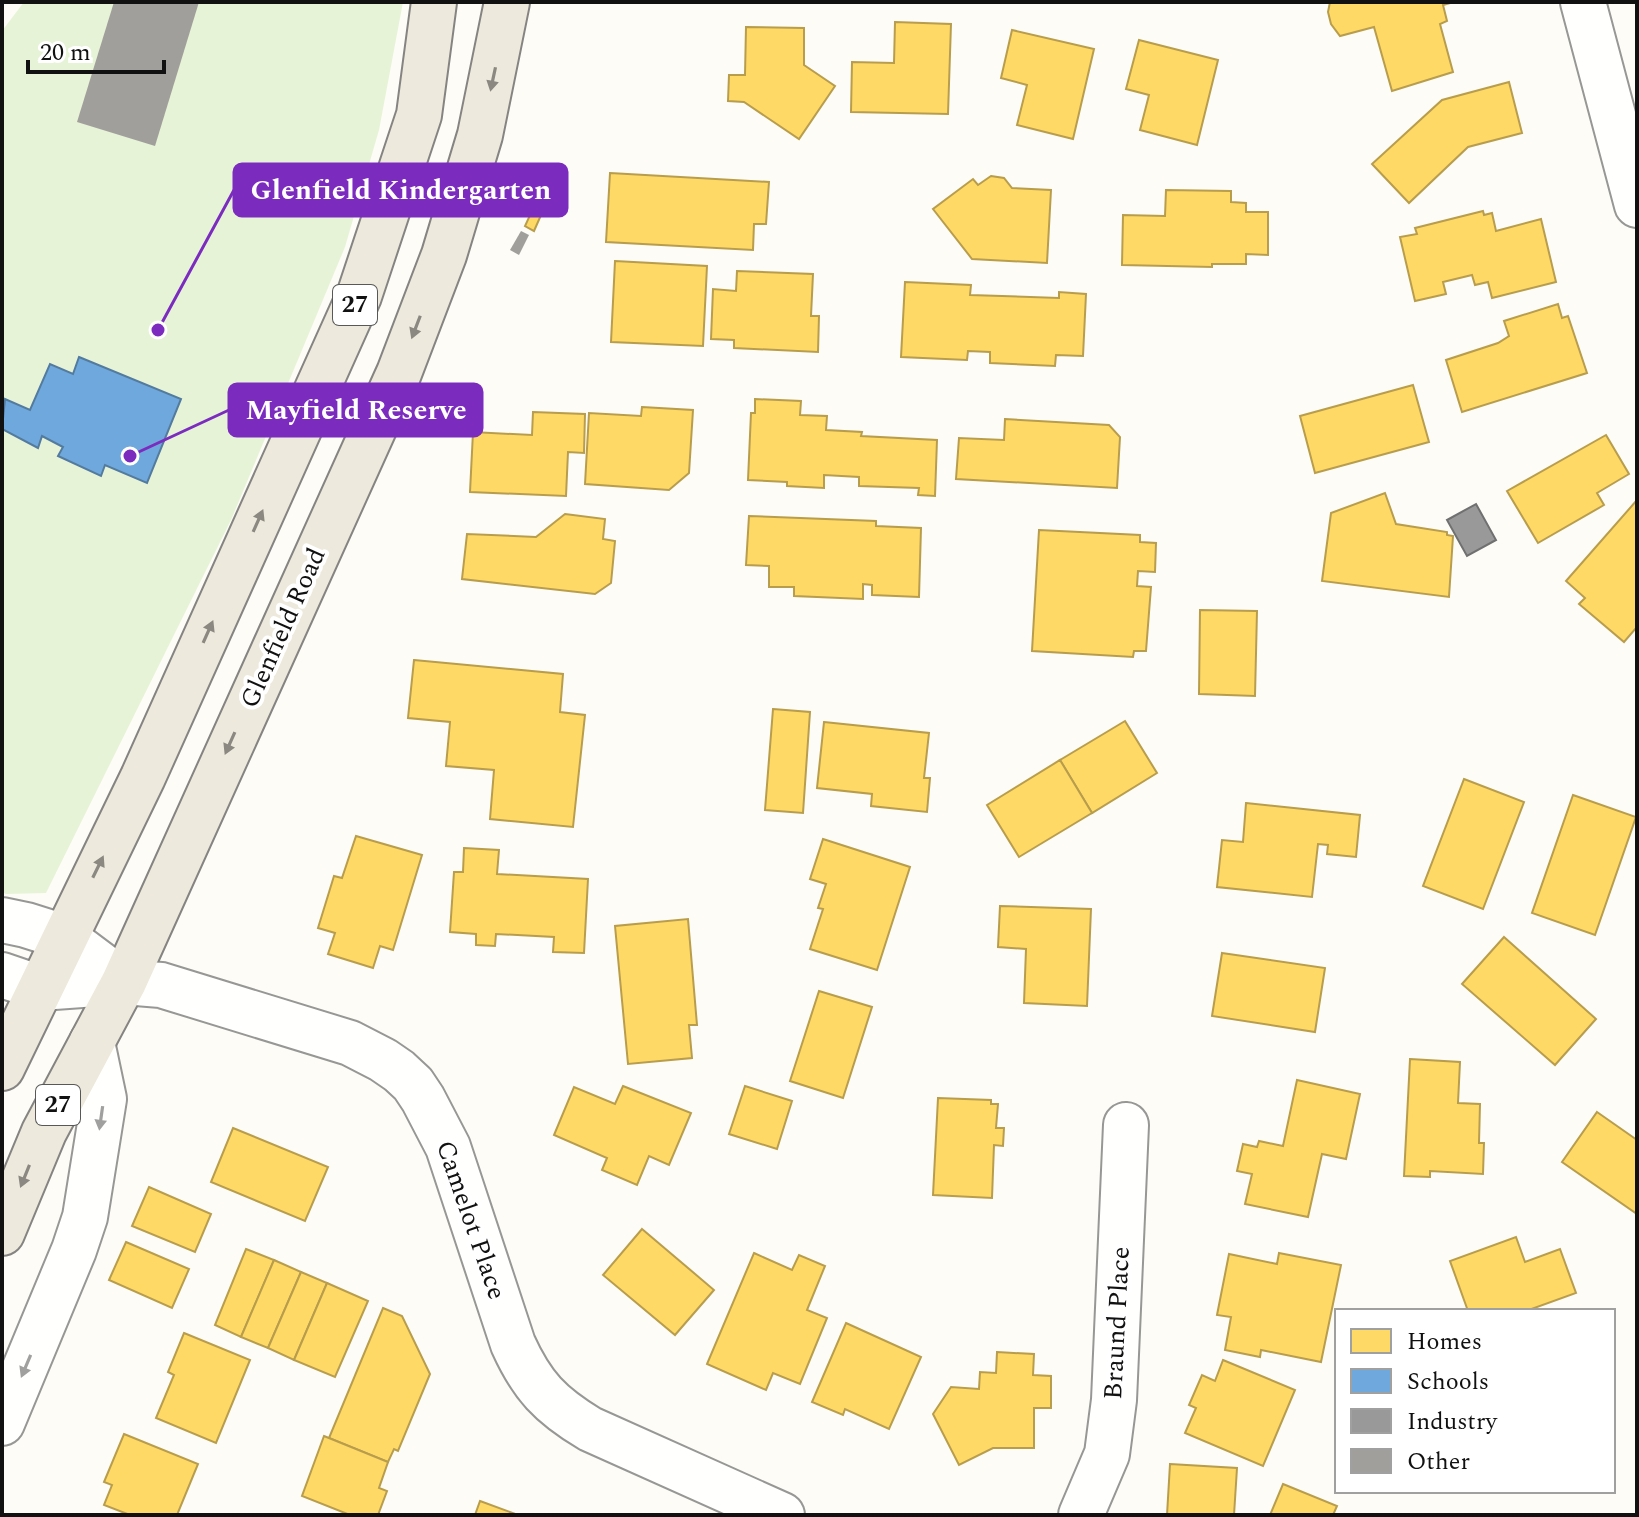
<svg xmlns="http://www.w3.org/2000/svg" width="1639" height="1517" font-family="Spectral,serif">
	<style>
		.green { fill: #e7f3d7 }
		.homes { fill: #ffd966; stroke: #b89d4c; stroke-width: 2 }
		.schools { fill: #6fa8dc; stroke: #537b9f; stroke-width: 2 }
		.industry { fill: #999; stroke: #707070; stroke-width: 2 }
		.building { fill: #a19f9c }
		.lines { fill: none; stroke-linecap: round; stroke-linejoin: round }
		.minor-casing { stroke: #979795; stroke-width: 48 }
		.major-casing { stroke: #858482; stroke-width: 48 }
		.minor { stroke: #fffffe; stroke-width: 44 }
		.major { stroke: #ede9dc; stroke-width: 44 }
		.oneway { fill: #8a8881 }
		.oneway2 { fill: #a0a09f }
		.labels { text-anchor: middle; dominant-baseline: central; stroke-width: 8; stroke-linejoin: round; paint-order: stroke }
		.shield { fill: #fff; stroke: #585858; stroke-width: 2 }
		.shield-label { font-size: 24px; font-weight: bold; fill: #111 }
		.street-label { font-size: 26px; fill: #111; stroke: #fff }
		.leader { fill: none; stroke: #7b2cbf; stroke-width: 3 }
		.callout-dot { fill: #7b2cbf; stroke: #fff; stroke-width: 3 }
		.callout { fill: #7b2cbf; stroke: #7b2cbf; stroke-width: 3 }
		.callout-label { font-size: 28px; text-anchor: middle; font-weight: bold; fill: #fff }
	</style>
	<rect width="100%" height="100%" fill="#fdfcf7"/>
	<path class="green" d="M24,2H403L379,130L345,247L231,520L46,893L6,894L2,892V31Z"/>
	<g class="homes">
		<path d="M1330,2H1454L1443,5L1447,21L1440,24L1453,72L1392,91L1374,27L1340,36L1331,24L1328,12Z"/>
		<path d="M895,22L951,24L948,114L851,112L852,62L894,63Z"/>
		<path d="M746,27L804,28V65L835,86L799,139L744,102L728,101L729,75H745Z"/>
		<path d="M1012,30L1094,49L1073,139L1017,125L1027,85L1001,78Z"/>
		<path d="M1139,40L1218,60L1197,145L1140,130L1149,95L1126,89Z"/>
		<path d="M1509,82L1522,133L1468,147L1409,203L1372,164L1442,100Z"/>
		<path d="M610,173L769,182L766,224H754L753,250L606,242Z"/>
		<path d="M991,176L1004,178L1012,188L1051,190L1047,263L972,259L933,209L973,179L978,185Z"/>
		<path d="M1166,190L1231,191V202L1246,203V212H1268V255L1246,254V264H1212V267L1122,265L1123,215L1165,216Z"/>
		<path d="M536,202L545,206L534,231L525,226Z"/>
		<path d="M1483,211L1484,215L1492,213L1496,231L1541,219L1556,282L1492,298L1488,282L1475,285L1472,275L1443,282L1446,294L1415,301L1400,237L1417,234L1415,228Z"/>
		<path d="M615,261L707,266L703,346L611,342Z"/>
		<path d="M737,271L813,274L811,316H819L818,352L734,348V340L711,339L713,289L736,291Z"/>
		<path d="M905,282L971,285L970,295L1059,298V292L1086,294L1083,356L1056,355L1055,366L990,363V352L968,351L967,360L901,357Z"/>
		<path d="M1558,304L1562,318L1568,316L1587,373L1462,412L1446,360L1498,343L1509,336L1504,321Z"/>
		<path d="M1413,385L1429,442L1315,473L1300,416Z"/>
		<path d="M755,399L801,401L800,415L827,416L826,430L862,432L861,436L937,440L935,496L918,495L919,488L859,486V477L824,475V488L787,486V482L748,480L751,413H755Z"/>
		<path d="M642,407L693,410L689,473L669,490L585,484L589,413L641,416Z"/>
		<path d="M533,412L585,414L584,453L568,452L566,496L470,492L473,432L532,435Z"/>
		<path d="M1005,419L1109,425L1120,437L1117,488L956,479L959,438L1004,440Z"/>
		<path d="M1606,435L1629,474L1597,493L1604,505L1538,543L1507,491Z"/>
		<path d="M1385,493L1396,524L1447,532V535L1453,536L1449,597L1322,581L1331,513Z"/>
		<path d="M1637,500V627L1624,642L1579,604L1585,598L1566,581Z"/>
		<path d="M565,514L605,519L603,539L615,541L611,583L595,594L462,579L467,534L536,537Z"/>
		<path d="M749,516L876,521V526L921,528L919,597L872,595V585L863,584V599L794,596V587H769V566L746,565Z"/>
		<path d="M1039,530L1140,535V542L1156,543L1155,572L1138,571L1137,586L1151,587L1146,651H1134L1133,657L1032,651Z"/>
		<path d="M1200,610L1257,611L1255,696L1199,694Z"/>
		<path d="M414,660L563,674L560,712L585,715L573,827L490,819L494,770L446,766L450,722L408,718Z"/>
		<path d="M773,709L810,712L803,813L765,810Z"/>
		<path d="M1125,721L1157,773L1092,813L1060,760Z"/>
		<path d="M824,722L929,733L924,778H930L927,812L871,806L872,794L817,788Z"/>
		<path d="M1060,760L1092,813L1019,857L987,805Z"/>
		<path d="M1464,779L1524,802L1483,909L1423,886Z"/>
		<path d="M1573,795L1636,817L1595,935L1532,913Z"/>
		<path d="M1246,803L1360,815L1356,857L1327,854L1328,845L1318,844L1312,897L1217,887L1222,840L1243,842Z"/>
		<path d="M356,836L422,855L393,950L380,946L373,968L328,954L335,933L318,928L334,876L342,878Z"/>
		<path d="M823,839L910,867L877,970L810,949L823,909L818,908L826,884L810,879Z"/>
		<path d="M464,848L499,850L497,874L588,879L584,953L553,952L554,937L496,934L495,946L476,945V934L450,932L454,872H463Z"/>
		<path d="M1000,906L1091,909L1087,1006L1024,1003L1026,949L998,947Z"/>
		<path d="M688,919L697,1025H689L692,1058L628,1064L615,926Z"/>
		<path d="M1504,937L1596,1019L1555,1065L1462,984Z"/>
		<path d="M1222,953L1325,968L1315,1032L1212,1016Z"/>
		<path d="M819,991L872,1007L843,1098L790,1081Z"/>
		<path d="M1410,1059L1460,1062L1458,1103L1480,1104L1479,1143H1484L1483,1174L1430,1171V1177L1404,1176Z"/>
		<path d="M1297,1080L1360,1094L1346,1159L1322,1154L1308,1217L1245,1204L1252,1174L1237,1171L1243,1144L1257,1147L1259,1141L1283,1146Z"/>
		<path d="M623,1086L691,1113L669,1165L649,1156L637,1185L602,1170L607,1158L554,1135L574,1087L615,1104Z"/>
		<path d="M745,1086L792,1101L777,1149L729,1134Z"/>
		<path d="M938,1098L991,1100V1104H998L996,1128H1004L1003,1146L994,1145L992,1198L933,1195Z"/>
		<path d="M1597,1112L1637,1140V1214L1562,1162Z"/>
		<path d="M233,1128L328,1167L305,1221L211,1182Z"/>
		<path d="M149,1187L211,1214L195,1252L132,1226Z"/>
		<path d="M642,1229L714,1290L675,1335L603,1275Z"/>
		<path d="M1516,1237L1525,1262L1560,1249L1576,1293L1526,1311H1468L1450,1261Z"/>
		<path d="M126,1242L189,1269L172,1308L109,1280Z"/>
		<path d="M246,1249L274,1260L241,1337L215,1325Z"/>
		<path d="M754,1253L792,1270L799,1255L825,1266L807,1310L827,1318L800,1384L773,1373L766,1390L707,1364Z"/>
		<path d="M1279,1253L1341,1265L1321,1362L1261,1350L1260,1357L1225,1350L1231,1317L1217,1315L1229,1254L1277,1264Z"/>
		<path d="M274,1260L301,1272L268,1348L241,1337Z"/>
		<path d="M301,1272L327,1283L294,1360L268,1348Z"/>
		<path d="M327,1283L368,1301L335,1377L294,1360Z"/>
		<path d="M383,1308L402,1316L430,1374L398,1451L394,1449L388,1462L329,1438Z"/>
		<path d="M846,1323L921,1357L889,1429L845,1409L843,1415L812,1402Z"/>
		<path d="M184,1333L250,1360L216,1443L156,1418L174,1375L168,1372Z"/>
		<path d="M997,1352L1034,1354L1033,1375L1051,1376V1408H1034V1448H993L959,1465L933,1414L951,1387L979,1389L980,1372L996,1373Z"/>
		<path d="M1223,1360L1295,1390L1263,1466L1185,1433L1196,1408L1189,1405L1202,1375L1215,1381Z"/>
		<path d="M124,1434L198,1464L177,1515H130L104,1505L112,1485L104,1482Z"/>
		<path d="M324,1436L388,1462L379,1488L387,1491L378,1515H350L302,1496Z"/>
		<path d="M1170,1464L1237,1468L1234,1515H1167Z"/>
		<path d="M1283,1484L1337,1506L1333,1515H1270Z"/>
		<path d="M480,1501L518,1515H475Z"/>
	</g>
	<path class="schools" d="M79,357L181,399L147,483L105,465L101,476L58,456L63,447L42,436L38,448L2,429L5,399L30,410L50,364L73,374Z"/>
	<path class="industry" d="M1476,504L1496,540L1467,556L1447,520Z"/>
	<g class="building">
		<path d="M114,2H199L155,146L77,122Z"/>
		<path d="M521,231L529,235L519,255L510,250Z"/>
	</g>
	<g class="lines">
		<defs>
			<g id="minor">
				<path d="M1583,2L1637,205"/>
				<path d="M2,920L26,925L64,937L124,982"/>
				<path d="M2,975L40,988L124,982L161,985L350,1043L383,1060L399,1071L413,1084L423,1099L448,1147L513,1344C532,1386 550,1405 590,1429L782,1515"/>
				<path d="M2,1423L74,1250L85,1217L104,1099L92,1042"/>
				<path d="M1081,1515L1107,1454L1114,1400L1126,1125"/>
			</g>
			<g id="major">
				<path d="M2,1068L143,777L359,296L419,115L434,2"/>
				<path d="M2,1233L44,1132L124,982L399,373L444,255L480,135L507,2"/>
			</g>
		</defs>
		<use href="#minor" class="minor-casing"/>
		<use href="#major" class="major-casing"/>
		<use href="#minor" class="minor"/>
		<use href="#major" class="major"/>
	</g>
	<defs><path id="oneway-solid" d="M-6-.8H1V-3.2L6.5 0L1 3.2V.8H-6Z" transform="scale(2)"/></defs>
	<g class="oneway">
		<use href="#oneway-solid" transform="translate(493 79) rotate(102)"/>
		<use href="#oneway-solid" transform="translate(416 327) rotate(111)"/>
		<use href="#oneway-solid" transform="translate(258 521) rotate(-66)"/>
		<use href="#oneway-solid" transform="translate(208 632) rotate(-66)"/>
		<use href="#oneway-solid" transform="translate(230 743) rotate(114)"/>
		<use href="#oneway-solid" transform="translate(98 867) rotate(-64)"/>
		<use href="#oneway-solid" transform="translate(25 1176) rotate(112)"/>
	</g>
	<g class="oneway2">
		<use href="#oneway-solid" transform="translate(101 1118) rotate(98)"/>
		<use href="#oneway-solid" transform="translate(26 1366) rotate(113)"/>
	</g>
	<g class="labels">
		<g class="shield">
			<rect x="333" y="285" width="44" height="40" rx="6"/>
			<rect x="36" y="1085" width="44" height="40" rx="6"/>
		</g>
		<g class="shield-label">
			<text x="355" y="305">27</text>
			<text x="58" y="1105">27</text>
		</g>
		<g class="street-label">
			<text transform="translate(283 628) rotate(-66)">Glenfield Road</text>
			<text transform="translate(471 1220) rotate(71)">Camelot Place</text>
			<text transform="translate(1117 1323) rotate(-87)">Braund Place</text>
		</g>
	</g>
	<path class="leader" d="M158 330L234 190M130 456L229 410"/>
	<g class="callout-dot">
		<circle cx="158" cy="330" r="8"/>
		<circle cx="130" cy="456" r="8"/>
	</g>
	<g class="callout">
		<rect x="234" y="164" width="333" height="52" rx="8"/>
		<rect x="229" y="384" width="253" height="52" rx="8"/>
	</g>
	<g class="callout-label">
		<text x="401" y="199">Glenfield Kindergarten</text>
		<text x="356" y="419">Mayfield Reserve</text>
	</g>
	<rect width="1639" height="1517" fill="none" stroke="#111111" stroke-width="8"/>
	<rect x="1335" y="1309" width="280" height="184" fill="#ffffff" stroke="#a0a0a0" stroke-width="2"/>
	<rect x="1351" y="1329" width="40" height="24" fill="#ffd966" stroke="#a0a0a0" stroke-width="2"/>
	<text x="1407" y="1349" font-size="24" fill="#111111">Homes</text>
	<rect x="1351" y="1369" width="40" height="24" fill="#6fa8dc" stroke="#a0a0a0" stroke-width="2"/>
	<text x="1407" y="1389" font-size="24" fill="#111111">Schools</text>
	<rect x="1351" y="1409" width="40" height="24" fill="#999999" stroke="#a0a0a0" stroke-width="2"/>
	<text x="1407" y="1429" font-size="24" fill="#111111">Industry</text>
	<rect x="1351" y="1449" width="40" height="24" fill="#a19f9c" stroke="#a0a0a0" stroke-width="2"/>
	<text x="1407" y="1469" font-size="24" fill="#111111">Other</text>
	<path d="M28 60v12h136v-12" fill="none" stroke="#111111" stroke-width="4"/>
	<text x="40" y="60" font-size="24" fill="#111111" stroke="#ffffff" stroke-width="6" paint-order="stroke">20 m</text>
</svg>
